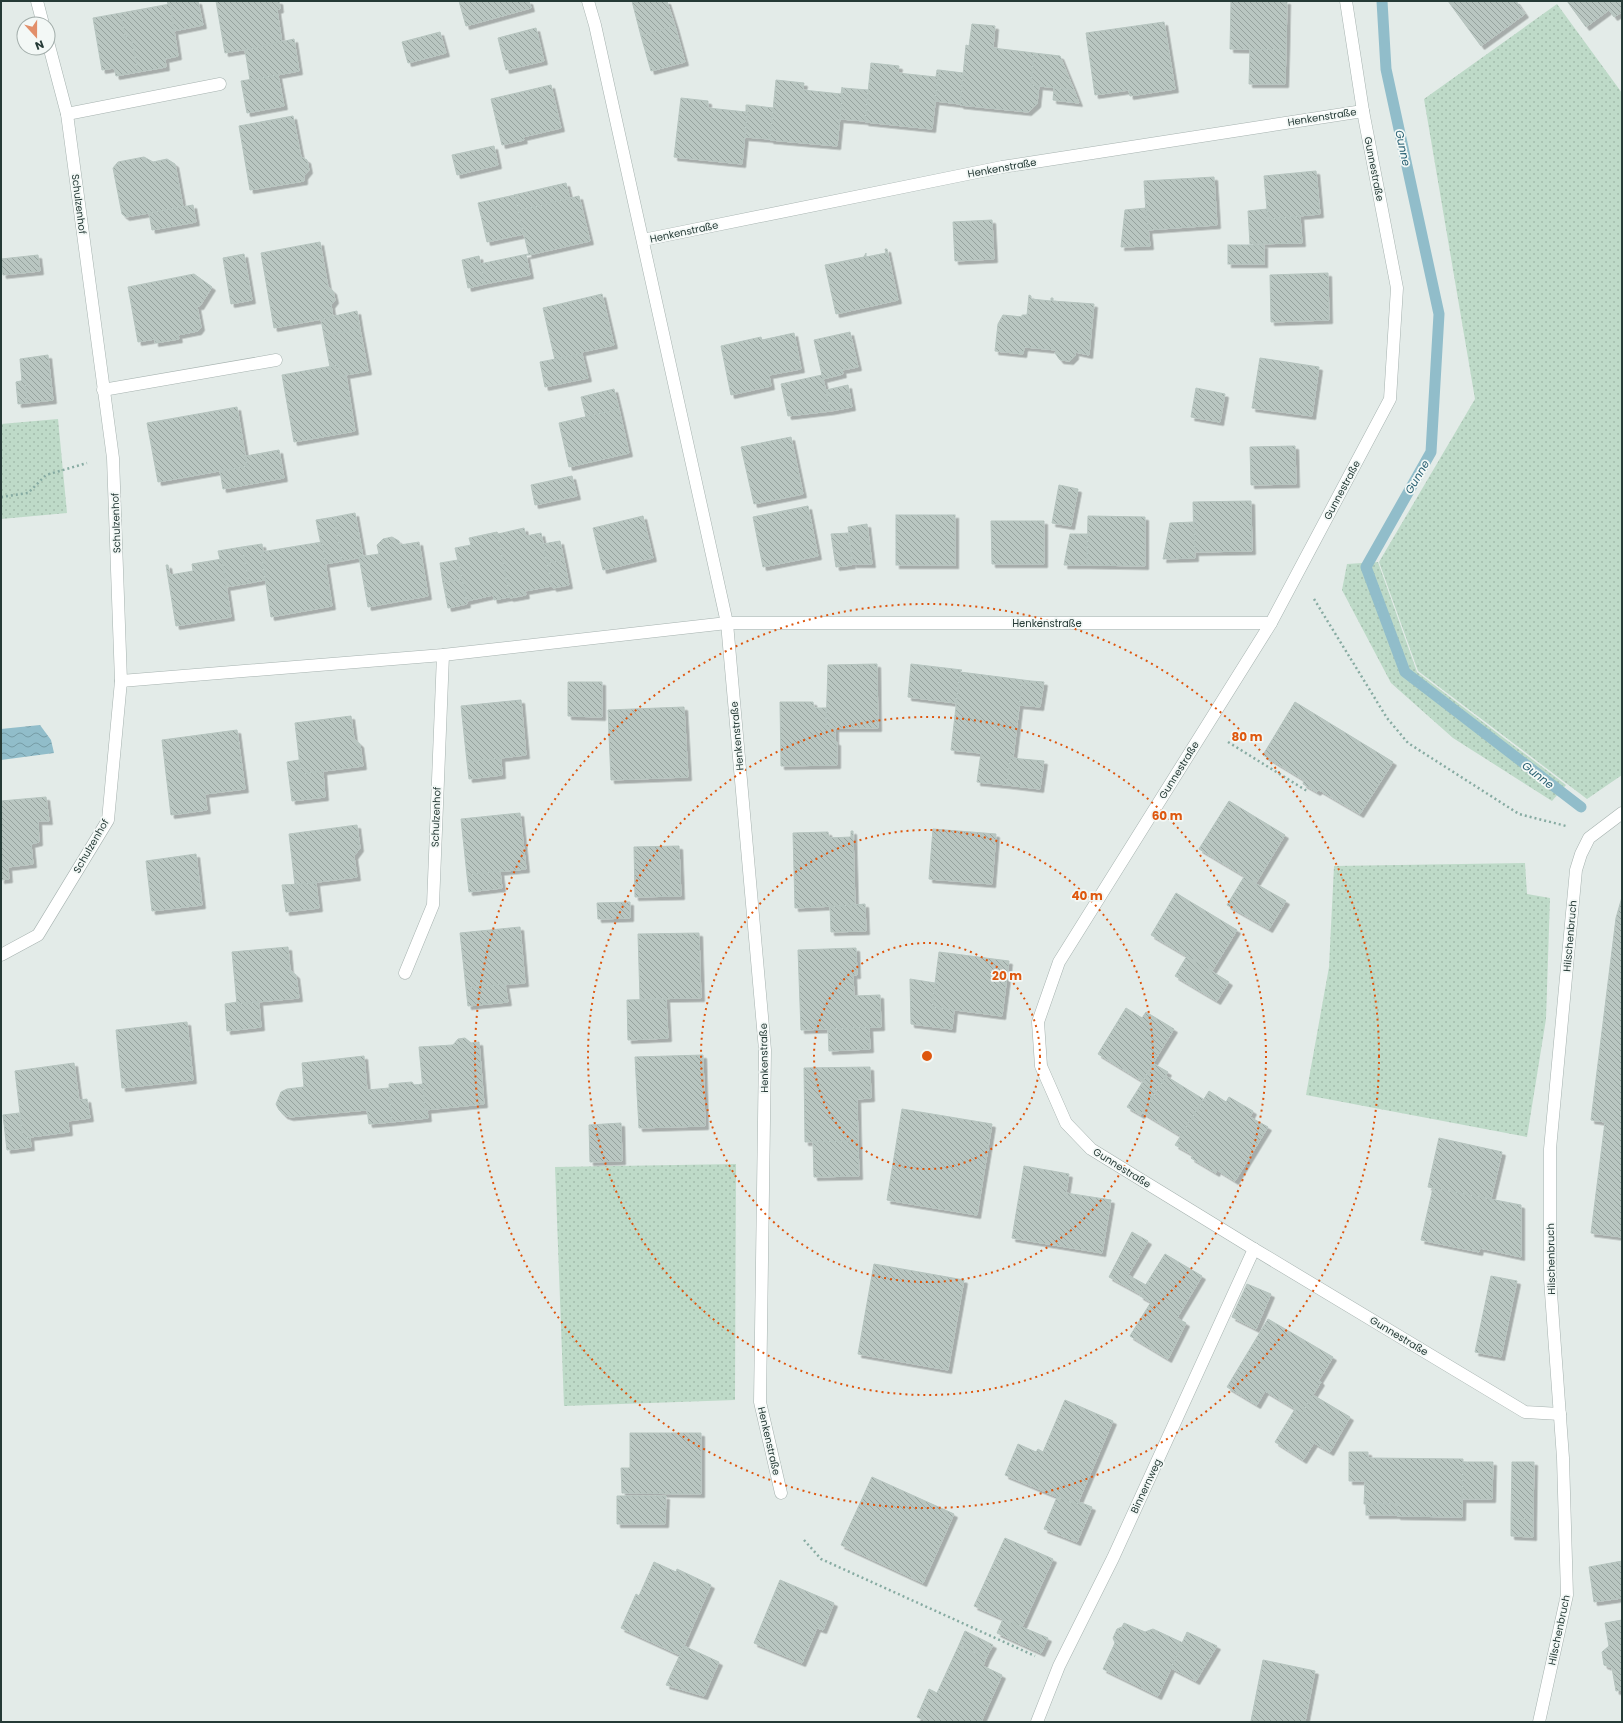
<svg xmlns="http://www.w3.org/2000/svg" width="1623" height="1723" font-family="Poppins,sans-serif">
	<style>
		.grass { fill: url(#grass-dots) }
		.water { fill: url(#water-waves) }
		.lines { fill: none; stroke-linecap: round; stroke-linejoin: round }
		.stream { stroke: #91bdca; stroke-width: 11 }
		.building { fill: url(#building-back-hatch); stroke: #b6c4bf; filter: url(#shadow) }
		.minor-casing { stroke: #a6b2af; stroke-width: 13 }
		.path { stroke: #87aba2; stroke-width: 2.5; stroke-dasharray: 2 3; stroke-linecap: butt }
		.minor { stroke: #fff; stroke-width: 12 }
		.ring { fill: none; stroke: #de570e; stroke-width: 2; stroke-dasharray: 2 4 }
		.labels { text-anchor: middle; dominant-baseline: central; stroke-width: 3.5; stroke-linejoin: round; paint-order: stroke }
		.street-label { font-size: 10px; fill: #253a36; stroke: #f3f8f6 }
		.water-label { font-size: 11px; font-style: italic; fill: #255e70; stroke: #f3f8f6 }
		.centre { fill: #de570e; stroke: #f3f8f6; stroke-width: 2 }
		.ring-label { font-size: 12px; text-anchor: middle; font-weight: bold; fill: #de570e; stroke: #f3f8f6; stroke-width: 3.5; stroke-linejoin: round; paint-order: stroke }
	</style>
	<defs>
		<pattern id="grass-dots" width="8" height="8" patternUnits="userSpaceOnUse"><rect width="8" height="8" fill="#bedac8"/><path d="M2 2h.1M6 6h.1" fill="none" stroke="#a3bcac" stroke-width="1.8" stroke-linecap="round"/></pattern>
		<pattern id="water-waves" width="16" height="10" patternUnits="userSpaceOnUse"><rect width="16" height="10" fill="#91bdca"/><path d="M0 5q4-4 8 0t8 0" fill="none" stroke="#769ba5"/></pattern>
		<pattern id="building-back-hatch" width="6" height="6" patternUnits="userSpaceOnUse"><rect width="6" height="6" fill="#b9c6c1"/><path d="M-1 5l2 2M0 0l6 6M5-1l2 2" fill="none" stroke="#96a29e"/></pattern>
		<filter id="shadow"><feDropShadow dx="3.5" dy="3.5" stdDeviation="0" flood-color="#0004"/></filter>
	</defs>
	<rect width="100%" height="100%" fill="#e3ebe8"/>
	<g class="grass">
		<path d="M1557,4L1622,93V775L1587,799L1418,671L1379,562L1475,399L1424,99Z"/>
		<path d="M58,419L67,513L1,519V424Z"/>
		<path d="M1378,562L1417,672L1566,785L1552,801L1453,738L1391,683L1342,590L1347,564Z"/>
		<path d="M1525,863L1527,894L1550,898L1546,1019L1527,1137L1306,1095L1329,967L1334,866Z"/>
		<path d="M736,1164L735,1400L564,1406L555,1167Z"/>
	</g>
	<path class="water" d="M40,725L51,740L54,753L1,760V729Z"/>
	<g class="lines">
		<path class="stream" d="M1382,1L1386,69L1439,314L1431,452L1366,567L1405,672L1581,807"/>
	</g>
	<g class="building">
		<path d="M167,1H198L203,25L174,31L170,4H168Z"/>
		<path d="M216,1H279L280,9L277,10L282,43L225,53Z"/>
		<path d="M459,1H529L531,8L466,26Z"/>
		<path d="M632,1H667L675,26L641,36Z"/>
		<path d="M1231,1H1287L1286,50L1230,49Z"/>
		<path d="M1448,1H1516L1525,14L1481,46Z"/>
		<path d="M1567,1H1622V12L1614,17L1609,10L1586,27Z"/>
		<path d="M170,4L178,56L165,59L166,67L138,72L131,36L125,37L121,13Z"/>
		<path d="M121,13L125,37L131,36L138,72L116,76L114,68L102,70L93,18Z"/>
		<path d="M1164,22L1175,89L1130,96L1129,90L1095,95L1086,33Z"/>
		<path d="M972,24L995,26L993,48L1034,53L1031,85L1039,86L1037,104L1028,112L960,105L966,45L969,46Z"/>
		<path d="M675,26L685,62L651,71L641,36Z"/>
		<path d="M536,28L544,61L506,70L498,38Z"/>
		<path d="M440,32L446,53L408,63L402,42Z"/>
		<path d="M294,39L299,71L250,80L245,50Z"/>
		<path d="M1250,49L1286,50L1285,84H1249Z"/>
		<path d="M1034,53L1060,56L1074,90L1031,85Z"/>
		<path d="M871,63L899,66L898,73L936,77L937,70H939L932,129L865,122Z"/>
		<path d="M939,70L963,73L960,104L935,101Z"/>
		<path d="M278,75L284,106L247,113L241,81Z"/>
		<path d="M776,80L804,83L803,90L841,94L842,87L843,88L837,146L770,140Z"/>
		<path d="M551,85L561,128L523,137L524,140L502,145L491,99Z"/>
		<path d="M843,88L868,90L865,121L840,119Z"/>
		<path d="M1054,88L1074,90L1079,103L1053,100Z"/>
		<path d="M681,98L708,101V108L746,112V105H748L742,164L674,157Z"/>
		<path d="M748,105L773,108L770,139L745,137Z"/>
		<path d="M293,116L301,157L307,160L309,170L304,176V181L250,190L239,126Z"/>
		<path d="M494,146L498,165L457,175L452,155Z"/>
		<path d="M144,157L153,162L167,159L175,164L183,207L126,217L122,214L113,168L118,162Z"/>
		<path d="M1316,171L1320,214L1268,219L1264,176Z"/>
		<path d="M1214,177L1217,225L1147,230L1144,181Z"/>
		<path d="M566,183L570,199L518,211L514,195Z"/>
		<path d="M515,195L524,234L487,242L478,203Z"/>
		<path d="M579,196L590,241L529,255L518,211Z"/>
		<path d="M193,205L196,222L152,230L149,213Z"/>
		<path d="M1146,208L1150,246L1121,247L1125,210Z"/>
		<path d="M1267,209L1268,219L1300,216L1302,243L1250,244L1248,211Z"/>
		<path d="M992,220L994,259L955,261L953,222Z"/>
		<path d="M320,242L328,287L333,291L335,300L331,305L333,317L274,328L261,253Z"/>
		<rect x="1228" y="245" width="36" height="19"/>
		<path d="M885,249H887L898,300L836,314L825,265L864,257L866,253V257L886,253Z"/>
		<path d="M244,254L252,300L231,304L223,258Z"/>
		<path d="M528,254L529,255H526L530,275L485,284L480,264Z"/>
		<path d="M38,255L40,271L3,275L1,259Z"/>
		<path d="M479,256L485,284L468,288L462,260Z"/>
		<path d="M1328,273L1329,320L1271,322L1270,275Z"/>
		<path d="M194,274L212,287L200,306H197L201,327L198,331L178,335L179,339L155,343V339L138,342L128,287Z"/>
		<path d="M602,294L614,345L582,352V354L555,360L543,308Z"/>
		<path d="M1029,295L1031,296V299L1051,301V298H1053V301L1094,304L1089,355L1075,352V356L1070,361L1060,360L1055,353L1056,350L1025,347L1024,348L1023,354L995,351L998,324L1003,315L1022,317V315H1027Z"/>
		<path d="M357,311L360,329L324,336L321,319Z"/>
		<path d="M360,329L368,371L340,376L338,365L330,367L324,336Z"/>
		<path d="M850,332L858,367L842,370L843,374L823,379L814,340Z"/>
		<path d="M794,333L801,369L769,375L771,386L731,395L721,346L761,337L762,340Z"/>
		<path d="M582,354L588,378L545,387L540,362Z"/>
		<path d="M48,355L53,400L27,403L25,380L22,381L20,359Z"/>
		<path d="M1260,358L1319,367L1312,416L1252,408Z"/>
		<path d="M338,365L340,376L346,375L355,431L294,442L282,375Z"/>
		<path d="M822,375L831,411L788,416L781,384Z"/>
		<path d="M25,380L27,403L18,404L16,382Z"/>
		<path d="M848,385L852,407L831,411L826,390Z"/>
		<path d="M1196,388L1225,394L1220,422L1191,417Z"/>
		<path d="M614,389L619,409L586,417L581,397Z"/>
		<path d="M237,407L247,466L158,482L147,423Z"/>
		<path d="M619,409L629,453L569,467L559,423Z"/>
		<path d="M791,437L803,494L754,504L741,447Z"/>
		<path d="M1295,446L1296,484L1251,485L1250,447Z"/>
		<path d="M279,450L284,478L223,489L220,471L247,466L246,456Z"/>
		<path d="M572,476L577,496L535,505L531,485Z"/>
		<path d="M1059,485L1078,489L1071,526L1052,523Z"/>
		<path d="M1251,501L1252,551L1194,552L1193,502Z"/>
		<path d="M808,506L818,556L763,567L753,517Z"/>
		<path d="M355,513L363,557L342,561L334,517Z"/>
		<rect x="896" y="515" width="59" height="50"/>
		<path d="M643,516L653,558L603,570L593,528Z"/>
		<path d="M1088,516L1145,517V566L1087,565Z"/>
		<path d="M334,517L342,561L325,564L316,520Z"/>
		<path d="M991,521H1044V564H992Z"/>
		<path d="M1194,522L1195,558L1163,559L1170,523Z"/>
		<path d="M867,524L872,564H853L848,527Z"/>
		<path d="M524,528L526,536L541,533L552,586L525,591L526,595L510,598L497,532L498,534Z"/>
		<path d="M497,532L510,598L509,597L494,600L493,595L467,601L455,548L471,545L469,538Z"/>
		<path d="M848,533L852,565L836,567L831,534Z"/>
		<path d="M1070,534H1087V565H1064Z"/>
		<path d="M392,537L399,541L400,545L419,542L428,596L368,607L359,557L379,554L377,545L383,539Z"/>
		<path d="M560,541L564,560L547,563L543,544Z"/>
		<path d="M322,542L332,606L271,617L261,552Z"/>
		<path d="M262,544L263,552H261L265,580L249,583L242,547Z"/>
		<path d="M242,547L249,583L226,587L222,559H220L218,551Z"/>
		<path d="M222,559L231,617L176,626L166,565H168L170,575L193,571L192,564Z"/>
		<path d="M458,560L462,579L443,583L440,563Z"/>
		<path d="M564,560L569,585L553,588L547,563Z"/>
		<path d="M462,579L467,604L448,608L443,583Z"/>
		<path d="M877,664L878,728H826L828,665Z"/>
		<path d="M911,664L962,670L960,672L956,703L908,697Z"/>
		<path d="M960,672L1031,681V683H1022L1013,758H1010L1007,785L977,782L981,753L951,750Z"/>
		<path d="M1031,681L1044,682L1040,707L1019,705L1022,683H1031Z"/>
		<path d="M568,682H602V717L568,716Z"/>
		<path d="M521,700L526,755L467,762L461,706Z"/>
		<path d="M780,702H813L814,708H827L826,710V728H835V742H837V765L781,766Z"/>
		<path d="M1295,702L1393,762L1360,814L1319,790L1317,792L1303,784L1304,780L1263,755Z"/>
		<path d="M684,707L688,777L611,780L608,710Z"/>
		<path d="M351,716L354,739L360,744L363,766L301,774L295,723Z"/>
		<path d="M237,730L245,789L205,794L207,810L171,815L162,740Z"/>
		<path d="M501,758L502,775L469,779L467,762Z"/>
		<path d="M1010,758L1044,761L1040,789L1007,785Z"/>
		<path d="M299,760L301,774L323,771L325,797L292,801L287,762Z"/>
		<path d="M46,797L49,821H38L39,842L31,844L33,864L8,867L9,879L1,880V801Z"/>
		<path d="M1229,801L1285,835L1256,883L1199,849Z"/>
		<path d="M520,813L526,869L467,875L461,819Z"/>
		<path d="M357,825L360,848L354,856L357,877L295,885L289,834Z"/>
		<path d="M933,829L996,834L992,884L929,879Z"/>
		<path d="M851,831H853L855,905L795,908L793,833L828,832L829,838L851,837Z"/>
		<path d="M679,846L681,896L635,897L634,847Z"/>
		<path d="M196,854L202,905L152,911L146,861Z"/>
		<path d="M500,871L502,888L469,892L467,875Z"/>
		<path d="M1244,877L1286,901L1269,929L1227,905Z"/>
		<path d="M316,883L319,908L286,912L282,885Z"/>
		<path d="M1176,893L1237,930L1212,971L1151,935Z"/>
		<path d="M1622,897V1237L1591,1233L1605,1122L1591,1120L1616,918Z"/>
		<path d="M630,902V918L598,919L597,903Z"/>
		<path d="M865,904L866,931L831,932L830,907Z"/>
		<path d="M520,927L525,983L466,988L460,933Z"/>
		<path d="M699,933L701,998L640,999L638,934Z"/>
		<path d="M288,947L290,970L296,975L299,998L237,1004L232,952Z"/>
		<path d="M856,948L857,975H853L854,996L880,995L881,1027L801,1030L798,950Z"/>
		<path d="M939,952L1009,961L1002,1016L932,1007Z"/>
		<path d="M1187,956L1229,982L1217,1001L1175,976Z"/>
		<path d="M910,979L935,983L932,1007L954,1010L952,1029L911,1024Z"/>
		<path d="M505,984L508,1002L468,1006L466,988Z"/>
		<path d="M666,999L668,1038L628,1040L627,1000Z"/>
		<path d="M237,1002V1004L259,1002L261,1027L227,1031L225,1004Z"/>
		<path d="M1126,1008L1142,1018L1146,1012L1174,1029L1142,1081L1098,1054Z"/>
		<path d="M187,1022L193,1080L122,1088L116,1030Z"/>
		<path d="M869,1027L870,1049L829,1051L828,1029Z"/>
		<path d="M465,1038L471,1043L479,1042L484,1104L425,1110L419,1047L453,1045L458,1039Z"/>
		<path d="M703,1055L705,1126L639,1128L635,1057Z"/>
		<path d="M364,1056L367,1090L389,1088L392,1122L369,1124L367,1110L290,1117L284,1115L279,1110L276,1104L281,1092L287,1089L304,1087L302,1063Z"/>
		<path d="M74,1063L79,1100L87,1099L90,1118L68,1121L69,1132L23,1138L15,1071Z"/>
		<path d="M1154,1064L1168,1072L1141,1115L1127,1107Z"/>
		<path d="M870,1067L871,1098L857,1099L858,1141L805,1142L804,1068Z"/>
		<path d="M1166,1076L1203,1099L1181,1136L1143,1113Z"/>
		<path d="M412,1082L414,1085L423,1084L425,1110L427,1109L428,1118L392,1122L389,1084Z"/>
		<path d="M1209,1091L1226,1102L1229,1097L1253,1111L1250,1117L1268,1127L1235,1181L1217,1170L1216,1173L1191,1158L1193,1155L1175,1145Z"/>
		<path d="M902,1109L992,1124L977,1215L887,1200Z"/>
		<path d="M19,1113L23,1138L30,1137L31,1147L7,1150L3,1115Z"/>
		<path d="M621,1123L622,1161L590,1162L589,1125Z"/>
		<path d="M1439,1138L1502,1152L1491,1199L1428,1187Z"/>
		<path d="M858,1141L859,1176L814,1177L813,1142Z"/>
		<path d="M1024,1166L1069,1174L1066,1193L1111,1200L1102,1253L1012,1238Z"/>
		<path d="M1433,1188L1521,1205V1257L1480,1248L1479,1252L1421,1240Z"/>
		<path d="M1132,1232L1148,1241L1128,1275L1146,1285L1140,1294L1109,1277Z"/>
		<path d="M1165,1254L1202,1276L1177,1318L1186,1323L1168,1359L1130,1336L1151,1302L1140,1296V1294Z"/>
		<path d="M874,1264L964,1280L948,1370L858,1354Z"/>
		<path d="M1491,1276L1517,1281L1501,1357L1475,1352Z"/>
		<path d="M1247,1284L1271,1294L1256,1329L1232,1317Z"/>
		<path d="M1268,1319L1333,1357L1319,1380L1321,1382L1302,1413L1265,1391L1257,1405L1227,1387Z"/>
		<path d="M1313,1395L1350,1417L1330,1452L1314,1443L1303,1460L1275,1442L1295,1409L1302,1413Z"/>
		<path d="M1065,1400L1113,1421L1077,1505L1005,1475L1018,1444L1036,1452L1038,1449L1043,1452Z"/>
		<path d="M630,1433H701V1494L622,1493L621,1468H630Z"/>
		<path d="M1349,1452H1368V1458L1463,1459L1462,1517L1397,1516V1504H1364L1365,1481H1349Z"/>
		<path d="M1463,1462H1493L1492,1499H1462Z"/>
		<path d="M1512,1462H1534L1533,1519L1511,1518Z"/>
		<path d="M872,1477L954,1514L923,1583L841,1545Z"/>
		<path d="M617,1496H666L665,1524H617Z"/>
		<path d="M1057,1497L1077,1505L1079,1502L1092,1507L1077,1542L1044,1529Z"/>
		<rect x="1366" y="1504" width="31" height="11"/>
		<path d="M1511,1518L1533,1519V1537L1511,1536Z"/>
		<path d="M1005,1538L1053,1559L1022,1627L974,1606Z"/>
		<path d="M1622,1561V1598L1594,1602L1589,1567Z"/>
		<path d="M654,1562L676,1572L677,1569L711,1585L680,1655L621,1628L636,1594L639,1596Z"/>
		<path d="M780,1580L834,1603L823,1630L817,1628L802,1663L754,1643Z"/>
		<path d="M1003,1619L1048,1638L1041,1653L997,1633Z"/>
		<path d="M1622,1620V1690L1616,1691L1612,1668L1604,1665L1602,1652L1609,1646L1605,1623Z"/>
		<path d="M1124,1623L1145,1632L1153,1629L1183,1643L1158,1696L1103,1669L1115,1643L1113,1638L1117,1629L1122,1627Z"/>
		<path d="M965,1631L993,1645L986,1658L959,1645Z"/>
		<path d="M1187,1632L1217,1646L1196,1681L1171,1668Z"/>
		<path d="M959,1645L986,1658L983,1666L1002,1675L981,1722H928L917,1717L929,1689L937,1693Z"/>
		<path d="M684,1646L719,1662L704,1696L666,1685Z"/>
		<path d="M1263,1660L1315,1671L1305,1722L1251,1721Z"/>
	</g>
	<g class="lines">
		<defs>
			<g id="minor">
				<path d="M37,1L43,24"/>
				<path d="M588,1L595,25L727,623L765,1050L760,1402L781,1493"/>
				<path d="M1346,1L1363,111L1397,288L1390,399L1271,623L1059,962L1038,1022L1041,1066L1066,1123L1091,1149L1254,1249L1525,1412L1560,1414"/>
				<path d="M67,114L220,84"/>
				<path d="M643,240L1002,167L1363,111"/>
				<path d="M103,390L276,360"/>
				<path d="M121,681L443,655L727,623H1271"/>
				<path d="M1,955L38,935L108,820L121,681L113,458L67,114L48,42"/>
				<path d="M405,973L433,905L443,655"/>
				<path d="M1037,1722L1059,1666L1113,1558L1254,1249"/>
				<path d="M1539,1722L1567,1595L1563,1458L1550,1279V1149L1576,870L1581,854L1589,838L1622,813"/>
			</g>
		</defs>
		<use href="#minor" class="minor-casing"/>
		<g class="path">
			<path d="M1,497L28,493L46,475L87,463"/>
			<path d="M1314,599L1387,718L1408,743L1519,814L1566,826"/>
			<path d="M1228,742L1307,791"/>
			<path d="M804,1540L821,1559L1035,1656"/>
		</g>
		<use href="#minor" class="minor"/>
	</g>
	<g class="ring">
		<circle cx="927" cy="1056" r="113"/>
		<circle cx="927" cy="1056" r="226"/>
		<circle cx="927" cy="1056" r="339"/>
		<circle cx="927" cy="1056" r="452"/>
	</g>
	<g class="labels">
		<g class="street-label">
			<text transform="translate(1322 117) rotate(-9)">Henkenstraße</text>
			<text transform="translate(1002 168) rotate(-10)">Henkenstraße</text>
			<text transform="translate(1374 169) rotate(79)">Gunnestraße</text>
			<text transform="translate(79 204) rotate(83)">Schulzenhof</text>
			<text transform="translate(684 232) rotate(-12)">Henkenstraße</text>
			<text transform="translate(1342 490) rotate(-62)">Gunnestraße</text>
			<text transform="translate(116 523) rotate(-92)">Schulzenhof</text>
			<text x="1047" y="623">Henkenstraße</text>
			<text transform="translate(737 736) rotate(-95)">Henkenstraße</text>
			<text transform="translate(1179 770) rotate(-58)">Gunnestraße</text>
			<text transform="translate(436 817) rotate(-88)">Schulzenhof</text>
			<text transform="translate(91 846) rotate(-60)">Schulzenhof</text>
			<text transform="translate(1570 936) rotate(-85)">Hilschenbruch</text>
			<text transform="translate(764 1058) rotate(-91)">Henkenstraße</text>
			<text transform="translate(1122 1168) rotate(32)">Gunnestraße</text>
			<text transform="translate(1551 1259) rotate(-91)">Hilschenbruch</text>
			<text transform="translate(1399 1336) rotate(31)">Gunnestraße</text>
			<text transform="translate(769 1441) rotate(77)">Henkenstraße</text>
			<text transform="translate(1146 1486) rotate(-65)">Binnernweg</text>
			<text transform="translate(1559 1630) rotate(-78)">Hilschenbruch</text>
		</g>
		<g class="water-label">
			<text transform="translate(1403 148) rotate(78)">Gunne</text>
			<text transform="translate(1417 477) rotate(-60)">Gunne</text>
			<text transform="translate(1538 775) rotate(38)">Gunne</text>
		</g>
	</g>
	<circle cx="927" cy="1056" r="6" class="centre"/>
	<g class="ring-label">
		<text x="1247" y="741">80 m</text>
		<text x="1167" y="820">60 m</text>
		<text x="1087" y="900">40 m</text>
		<text x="1007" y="980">20 m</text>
	</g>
	<rect width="1623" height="1723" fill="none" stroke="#253a36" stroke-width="4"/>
	<g transform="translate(36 36) rotate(159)"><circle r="19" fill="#f3f8f6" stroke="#a1aca9"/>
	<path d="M0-3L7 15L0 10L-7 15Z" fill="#e28f6a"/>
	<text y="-6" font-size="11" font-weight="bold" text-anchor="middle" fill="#253a36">N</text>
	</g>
</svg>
